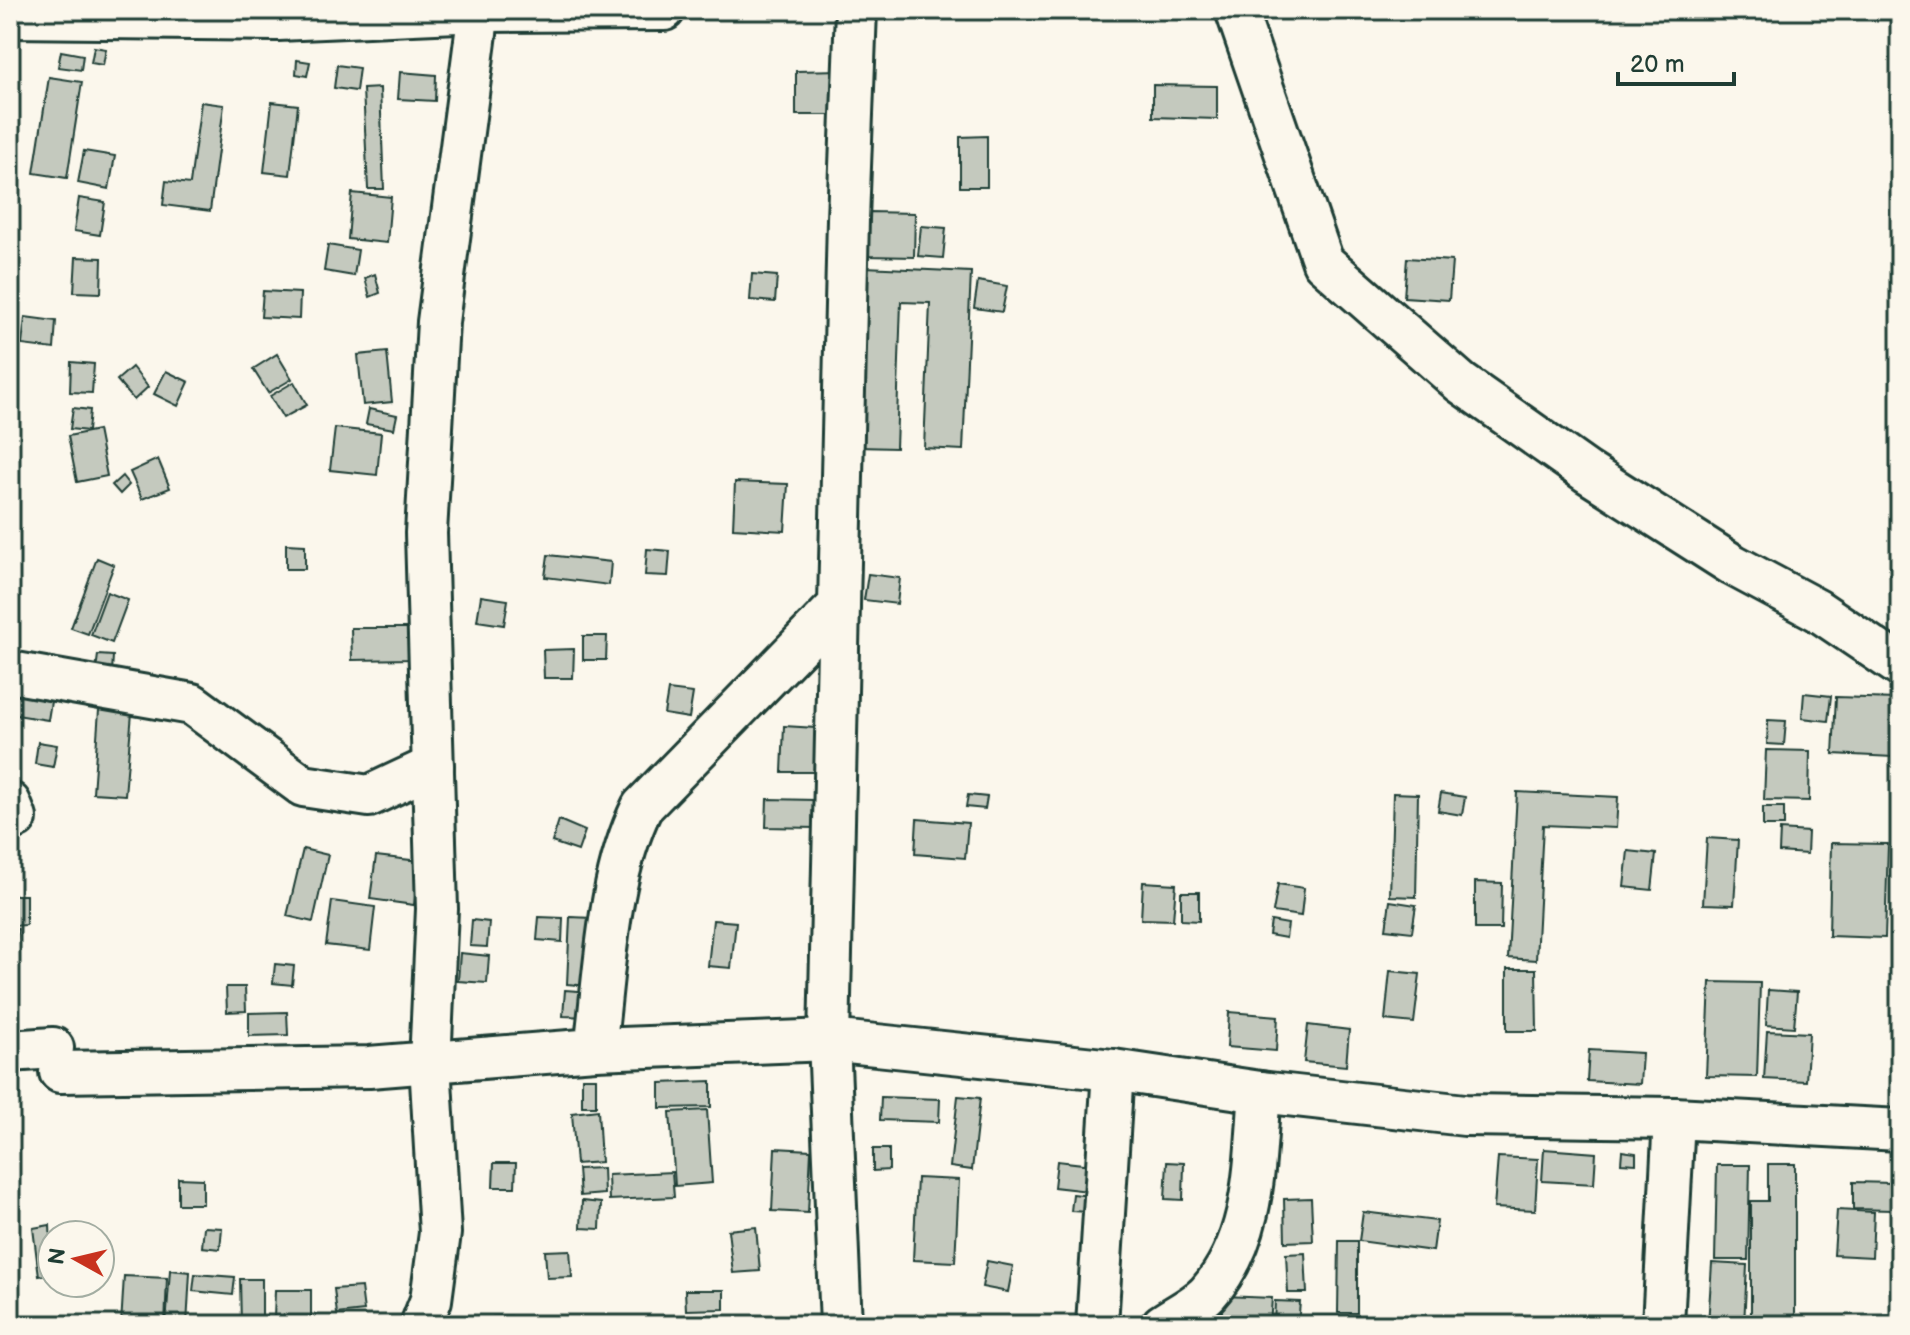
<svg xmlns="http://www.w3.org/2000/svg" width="1910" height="1335" font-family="'Balsamiq Sans',sans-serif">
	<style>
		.building { fill: #c4c9be; stroke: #1f3d34; stroke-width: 2 }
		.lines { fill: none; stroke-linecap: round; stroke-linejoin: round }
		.minor-casing { stroke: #1f3d34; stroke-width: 46 }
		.minor { stroke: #fbf7ec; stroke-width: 40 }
	</style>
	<rect width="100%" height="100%" fill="#fbf7ec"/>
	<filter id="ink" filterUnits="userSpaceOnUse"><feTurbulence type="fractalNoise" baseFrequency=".0125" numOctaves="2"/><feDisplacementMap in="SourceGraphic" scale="16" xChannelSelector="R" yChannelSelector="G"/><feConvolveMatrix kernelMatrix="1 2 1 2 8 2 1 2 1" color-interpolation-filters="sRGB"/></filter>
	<g filter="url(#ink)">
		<g class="building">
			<path d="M94,47L106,49L103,65L91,63Z"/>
			<path d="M61,51L83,55L81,70L58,67Z"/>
			<path d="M297,60L310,62L307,76L296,74Z"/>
			<path d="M337,65L359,68L356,91L334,88Z"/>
			<path d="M841,70V115H796V71Z"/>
			<path d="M400,72L436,75L435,101L398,99Z"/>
			<path d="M49,77L82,82L67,178L34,173Z"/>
			<path d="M1153,85L1217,86V119L1153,117Z"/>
			<path d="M380,88L384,189H368L363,89Z"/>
			<path d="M201,102L224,105L210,211L163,205L166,181L190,184Z"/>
			<path d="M272,102L298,105L290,175L264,172Z"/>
			<path d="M987,136V187H960V137Z"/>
			<path d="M84,151L115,156L109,189L78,183Z"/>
			<path d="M352,193L391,197L387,243L348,239Z"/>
			<path d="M79,198L105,202L100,235L74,231Z"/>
			<path d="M869,212L915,213L914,257L867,256Z"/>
			<path d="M10,225L16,226L10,259Z"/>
			<path d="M921,226L946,228L943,258L918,256Z"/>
			<path d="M328,245L358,250L354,276L324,271Z"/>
			<path d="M76,257L102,258L101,293L74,292Z"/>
			<path d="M1407,258L1452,261L1449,300L1404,297Z"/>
			<path d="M865,267L971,272L963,450L924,448L930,303L901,302L896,448L858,447Z"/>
			<path d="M375,274L380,293L370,297L365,278Z"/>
			<path d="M752,274L777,276L775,302L750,300Z"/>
			<path d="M978,281L1007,286L1002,312L974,308Z"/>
			<path d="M263,291L300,293L299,319L261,317Z"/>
			<path d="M10,305H13L16,327L10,328Z"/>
			<path d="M25,317L56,321L54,349L22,345Z"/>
			<path d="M387,352L392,402L363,405L358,355Z"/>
			<path d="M277,354L292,379L268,393L253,369Z"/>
			<path d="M71,362L94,364L92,393L70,392Z"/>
			<path d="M132,367L148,387L134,400L117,380Z"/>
			<path d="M166,371L189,382L178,406L154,394Z"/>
			<path d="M294,382L307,405L283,418L270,396Z"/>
			<path d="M73,408L90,410L88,431L70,429Z"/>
			<path d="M369,409L397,415L394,429L366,424Z"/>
			<path d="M335,428L381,433L377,475L330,470Z"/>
			<path d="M98,430L107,476L77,482L68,436Z"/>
			<path d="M158,459L170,488L142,499L130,472Z"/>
			<path d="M122,476L129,485L120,494L112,485Z"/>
			<path d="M735,482L788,484L785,531L733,528Z"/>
			<path d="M286,544L305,545V569H286Z"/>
			<path d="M647,549L670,551L668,576L645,575Z"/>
			<path d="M548,555L611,562L609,585L545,577Z"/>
			<path d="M97,558L114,565L88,634L71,628Z"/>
			<path d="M868,574L900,578L897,604L864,600Z"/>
			<path d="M107,592L128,600L112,643L91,635Z"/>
			<path d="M481,596L508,600L504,625L477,621Z"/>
			<path d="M351,628H413V659L352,660Z"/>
			<path d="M583,636H607L606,660H583Z"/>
			<path d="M574,649L573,678H544L543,650Z"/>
			<path d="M98,655L113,656L112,672L96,670Z"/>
			<path d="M14,683L53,689L48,720L10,714Z"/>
			<path d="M668,690L693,693L689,718L664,714Z"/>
			<path d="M1804,693L1831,696L1828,721L1802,718Z"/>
			<path d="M1836,697L1896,699L1893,757L1833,754Z"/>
			<path d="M99,710L132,713L125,795L93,793Z"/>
			<path d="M1768,720L1786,721L1784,745L1767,744Z"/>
			<path d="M784,726L816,728L815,772H782Z"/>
			<path d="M38,742L57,745L53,767L35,764Z"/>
			<path d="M1766,750L1810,751L1809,801L1764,800Z"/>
			<path d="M1517,792L1618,797L1616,828L1543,825L1536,960L1508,958Z"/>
			<path d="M1393,793L1418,794L1416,897L1390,896Z"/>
			<path d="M1441,793L1465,797L1462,815L1438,811Z"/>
			<path d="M968,795L987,797L985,809L966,807Z"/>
			<path d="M767,799L815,800V828L766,827Z"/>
			<rect x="1763" y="807" width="21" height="19"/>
			<path d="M917,819L968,823L965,858L915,854Z"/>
			<path d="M559,820L585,831L578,851L552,842Z"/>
			<path d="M1780,830L1808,832L1807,854L1779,852Z"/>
			<path d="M1707,838L1738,840L1734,905L1703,904Z"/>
			<path d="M1831,843L1888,844L1885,938L1829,936Z"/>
			<path d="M303,849L328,855L313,922L287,916Z"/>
			<path d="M1628,851L1656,854L1652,890L1624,887Z"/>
			<path d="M376,856L419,861L414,905L370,899Z"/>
			<path d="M1143,882L1176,884L1173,920L1141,919Z"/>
			<path d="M1475,882L1502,883L1501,929H1475Z"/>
			<path d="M1278,884L1304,888L1301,916L1273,912Z"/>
			<path d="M1181,892H1199V921L1181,920Z"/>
			<path d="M10,895H26V925L10,926Z"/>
			<path d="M332,901L375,907L370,950L326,945Z"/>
			<path d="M1390,901L1416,905L1412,932L1386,929Z"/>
			<path d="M539,917L563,918L562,942L537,940Z"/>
			<path d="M570,917L593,918L590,986L567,984Z"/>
			<path d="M472,920L489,922L487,947L470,946Z"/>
			<path d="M713,920L736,922L731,968L708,966Z"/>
			<path d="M1271,921L1288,924L1286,938L1269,935Z"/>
			<path d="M10,928L18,929L17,951L10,950Z"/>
			<path d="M460,953L489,956L487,983L458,981Z"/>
			<path d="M275,964L294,966L292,985L273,983Z"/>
			<path d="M1507,969H1536L1537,1031H1507Z"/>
			<path d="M1390,971L1420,974L1414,1023L1385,1020Z"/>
			<path d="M1710,982L1760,983L1757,1077L1706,1076Z"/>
			<path d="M226,987H245L246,1011L227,1012Z"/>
			<path d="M565,990L591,992L589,1017L563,1016Z"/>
			<path d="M1768,990L1797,992L1794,1027L1766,1025Z"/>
			<path d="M287,1012L288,1035L249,1036V1013Z"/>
			<path d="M1229,1012L1278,1016L1276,1051L1227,1047Z"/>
			<path d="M1308,1025L1349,1030L1346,1066L1304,1062Z"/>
			<path d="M1767,1031L1809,1033L1806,1081L1764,1079Z"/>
			<path d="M1589,1050L1642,1053L1640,1084L1587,1081Z"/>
			<rect x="582" y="1078" width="14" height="28"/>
			<path d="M711,1081V1107L660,1108V1083Z"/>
			<path d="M958,1096L980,1098L972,1170L950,1167Z"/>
			<path d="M881,1097L940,1099L939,1122L880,1120Z"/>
			<path d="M598,1110L601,1162L576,1164L572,1113Z"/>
			<path d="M707,1110L712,1183L675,1186L670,1112Z"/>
			<path d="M775,1148L811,1150L808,1213L772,1211Z"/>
			<path d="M873,1149H889V1170L873,1171Z"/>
			<path d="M1544,1149L1596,1153L1594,1184L1542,1181Z"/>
			<path d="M1622,1151L1636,1153V1164L1621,1163Z"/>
			<path d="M1498,1157L1538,1159L1535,1210L1494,1208Z"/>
			<path d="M1057,1161L1091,1165L1088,1191L1054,1187Z"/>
			<path d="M1167,1162L1184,1163L1183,1200L1165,1199Z"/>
			<path d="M494,1163H516L515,1187H493Z"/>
			<path d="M1768,1164H1795V1325H1751V1201H1768Z"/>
			<path d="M1717,1165H1750L1748,1260H1715Z"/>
			<path d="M603,1168L604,1194L580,1196L578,1169Z"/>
			<path d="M672,1172L674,1197L609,1200L608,1175Z"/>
			<path d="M178,1178L203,1179V1204H178Z"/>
			<path d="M917,1178L959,1180L955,1262L913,1260Z"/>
			<path d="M15,1182L18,1213L10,1214V1183Z"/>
			<path d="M1853,1182L1892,1183L1891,1210L1853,1209Z"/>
			<path d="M1073,1194L1089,1196L1088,1212L1071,1211Z"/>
			<path d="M1311,1198L1313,1241L1285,1242L1284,1199Z"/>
			<path d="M582,1201L601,1203L600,1229L581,1228Z"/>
			<path d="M1837,1210L1874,1212L1872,1257L1834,1255Z"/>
			<path d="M1363,1212L1437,1221L1433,1251L1359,1241Z"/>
			<path d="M50,1225L52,1274L39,1276L33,1228Z"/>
			<path d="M204,1227L222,1228L220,1249L202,1247Z"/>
			<path d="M756,1227L760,1271L733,1273L728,1230Z"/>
			<path d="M1339,1241H1357V1313H1338Z"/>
			<path d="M570,1250L572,1277L547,1278L545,1251Z"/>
			<path d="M1305,1253L1307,1293H1288L1286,1254Z"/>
			<path d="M987,1261L1013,1266L1008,1292L982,1287Z"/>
			<path d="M1712,1263L1747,1265L1744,1325H1708Z"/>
			<path d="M170,1270L190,1272L187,1325H166Z"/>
			<path d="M195,1274L235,1277L233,1295L193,1291Z"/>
			<path d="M124,1276L167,1278L165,1325H121Z"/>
			<path d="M240,1279H262V1325H241Z"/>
			<path d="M361,1287L364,1311L337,1314L334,1289Z"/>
			<path d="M275,1290H311V1319H274Z"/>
			<path d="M685,1290H724V1309L686,1310Z"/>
			<path d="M1223,1296L1272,1298L1270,1325H1221Z"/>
			<path d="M1275,1301L1300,1302L1298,1325H1274Z"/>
			<path d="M511,1316V1325H493V1317Z"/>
			<path d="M1361,1316V1325H1303V1317Z"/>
			<path d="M67,1317L69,1325H35V1324Z"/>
			<path d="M875,1317L925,1322V1325H874Z"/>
			<path d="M703,1318L723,1321V1325H703Z"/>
			<path d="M736,1319L796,1325H735Z"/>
			<path d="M927,1319L979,1323V1325H927Z"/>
			<path d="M981,1321L1041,1325H981Z"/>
		</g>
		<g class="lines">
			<defs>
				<g id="minor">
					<path d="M1236,10L1323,262L1461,383L1587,472L1733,565L1817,610L1900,666"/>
					<path d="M10,17L278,20L480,11L664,10"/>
					<path d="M839,605L829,1040L841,1325"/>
					<path d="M10,672L192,704L303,786L369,796L433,766"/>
					<path d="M10,803L16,818"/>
					<path d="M595,1049C605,971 607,878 642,807L839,605L848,219L856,10"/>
					<path d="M10,1051L53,1048"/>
					<path d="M60,1072L369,1067L595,1049L829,1040L1113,1070L1260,1092L1465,1115L1674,1118L1900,1130"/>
					<path d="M421,1325L431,1300L440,1233L430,1063L437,909L426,533L438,322L479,10"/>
					<path d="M1097,1325L1113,1070"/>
					<path d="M1162,1325C1176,1315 1196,1306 1208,1293C1257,1238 1254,1161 1260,1092"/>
					<path d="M1663,1325L1674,1118"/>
				</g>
			</defs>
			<use href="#minor" class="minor-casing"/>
			<use href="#minor" class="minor"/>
		</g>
	</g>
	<rect width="1910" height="1335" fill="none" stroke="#fbf7ec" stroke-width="40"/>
	<rect x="20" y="20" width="1870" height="1295" fill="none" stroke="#1f3d34" stroke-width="3" filter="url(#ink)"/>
	<g transform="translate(76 1259) rotate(278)"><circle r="38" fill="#fbf7ec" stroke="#a3ada2" stroke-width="2"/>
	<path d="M0-6L14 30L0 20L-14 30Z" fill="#c8321e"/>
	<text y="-12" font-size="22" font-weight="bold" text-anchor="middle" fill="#1f3d34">N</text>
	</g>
	<path d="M1618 72v12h116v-12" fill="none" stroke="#1f3d34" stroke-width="4"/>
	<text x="1630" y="72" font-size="24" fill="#1f3d34" stroke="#fbf7ec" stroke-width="6" paint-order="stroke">20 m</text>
</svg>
